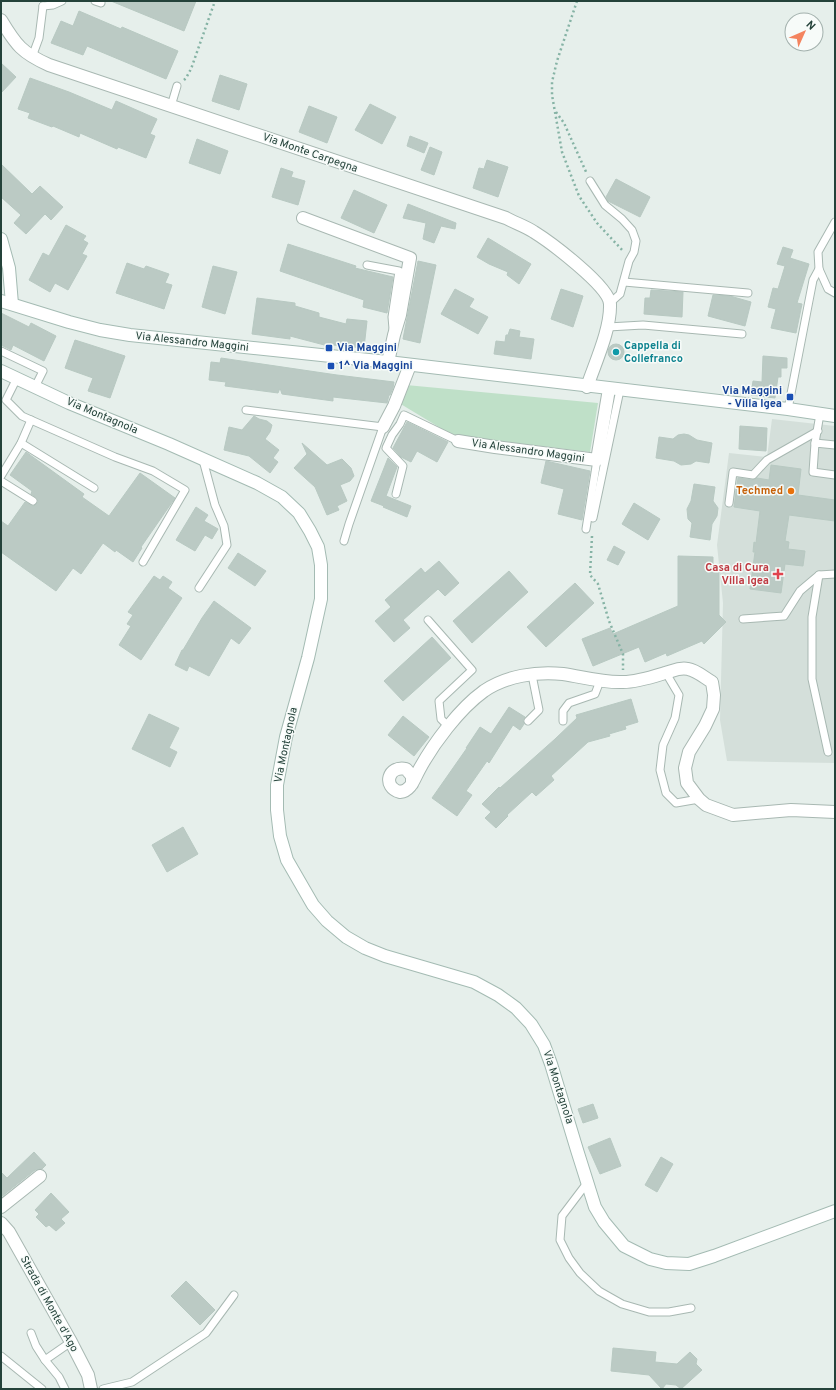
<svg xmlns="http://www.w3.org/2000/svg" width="836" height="1390" font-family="Overpass,sans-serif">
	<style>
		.built { fill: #d4dfda }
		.green { fill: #bfe0c8 }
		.building { fill: #bbcac4; stroke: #b8c9c2 }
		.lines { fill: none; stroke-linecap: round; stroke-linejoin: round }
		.lane-casing { stroke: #a8b8b2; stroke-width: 9 }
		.street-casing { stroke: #a8b8b2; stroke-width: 14 }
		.secondary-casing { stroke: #a4bbb3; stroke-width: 14 }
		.path { stroke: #86b3a5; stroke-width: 2.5; stroke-dasharray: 2 3; stroke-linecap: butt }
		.lane { stroke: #fff; stroke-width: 7 }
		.street { stroke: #fff; stroke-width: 12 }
		.secondary { stroke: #fff; stroke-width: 12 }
		.transit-dot { fill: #1a4fb4; stroke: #f7fbf9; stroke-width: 1.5 }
		.culture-dot { fill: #0f9aa8; stroke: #f7fbf9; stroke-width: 1.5 }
		.food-dot { fill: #e8710a; stroke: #f7fbf9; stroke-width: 1.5 }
		.health-dot { fill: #e0444e; stroke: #f7fbf9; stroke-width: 1.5 }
		.labels { text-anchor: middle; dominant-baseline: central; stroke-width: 3; stroke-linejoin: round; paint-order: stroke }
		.street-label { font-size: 11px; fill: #24423a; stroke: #f7fbf9 }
		.culture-label { font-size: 11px; font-weight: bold; fill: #0d838f; stroke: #f7fbf9; text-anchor: start }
		.transit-label { font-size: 11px; font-weight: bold; fill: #164399; stroke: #f7fbf9; text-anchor: start }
		.food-label { font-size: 11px; font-weight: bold; fill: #c56008; stroke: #f7fbf9; text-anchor: end }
		.health-label { font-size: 11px; font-weight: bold; fill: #be3a42; stroke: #f7fbf9; text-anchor: end }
	</style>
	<rect width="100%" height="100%" fill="#e6efeb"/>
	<path class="built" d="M772,419L835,426V763L727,761L720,720L723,603L717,545L729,453L767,457Z"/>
	<path class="green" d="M406,385L598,403L590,452L452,435L399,403Z"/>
	<g class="building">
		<path d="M111,1H196L184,31Z"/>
		<path d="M79,11L121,29L122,27L178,51L166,79L87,46L83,55L51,43L61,21L73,26Z"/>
		<path d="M1,63L16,77L1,93Z"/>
		<path d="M220,75L247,84L239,110L212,101Z"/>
		<path d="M30,78L69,92L112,110L116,101L157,119L150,134L155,136L146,158L118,147L117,149L80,133L79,137L53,126L52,127L28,118L30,113L18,109Z"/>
		<path d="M370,104L396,117L382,144L355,130Z"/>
		<path d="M309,106L337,117L327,143L299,132Z"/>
		<path d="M410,136L428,143L424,153L407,146Z"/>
		<path d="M197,139L228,151L220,174L189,163Z"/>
		<path d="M430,147L442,152L434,175L421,170Z"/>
		<path d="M487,160L508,167L498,197L473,188L479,168L484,169Z"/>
		<path d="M1,164L32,194L40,186L63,207L51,220L45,214L26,234L14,223L21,215L1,197Z"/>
		<path d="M281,168L293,172L291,177L305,181L298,205L272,197Z"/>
		<path d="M616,179L650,197L640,217L608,201L606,197Z"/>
		<path d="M354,190L387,205L374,233L341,218Z"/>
		<path d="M408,204L456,223L455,229L441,226L434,243L423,239L426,223L403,218Z"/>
		<path d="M66,225L86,236L83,240L88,243L82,254L87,256L68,290L55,283L50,292L29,280L43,253L49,256Z"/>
		<path d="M488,238L531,264L519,284L507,275L508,272L489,264L477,257Z"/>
		<path d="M288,244L356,266L355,268L393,277L387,313L363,307L364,300L280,271Z"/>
		<path d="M783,247L793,250L790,258L809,264L797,303L802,304L796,333L771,328L776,309L768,307L773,288L778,289L785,266L777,264Z"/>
		<path d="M418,261L436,265L420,343L403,339Z"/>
		<path d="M127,263L144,269L146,266L169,274L165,283L172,285L164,309L116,293Z"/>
		<path d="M213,266L237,272L225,314L202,307Z"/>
		<path d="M455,289L474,299L469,307L488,317L478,334L441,314Z"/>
		<path d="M561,289L583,296L573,327L551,319Z"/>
		<path d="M651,290L683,292L682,317L644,314L645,298H650Z"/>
		<path d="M713,295L730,296L751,302L745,326L708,316Z"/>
		<path d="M257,298L295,303V306L319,313V317L346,324L347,319L367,321L364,348L333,345L332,347L290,336V339L252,334Z"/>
		<path d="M1,313L29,327L31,323L56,336L44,361L13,345L11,350L1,345Z"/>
		<path d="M510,329L520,331L519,337L534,339L531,359L494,354L496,341L505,342L506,335H508Z"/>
		<path d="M75,340L125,356L110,398L88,391L93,378L65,368Z"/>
		<circle cx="616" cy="352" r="8"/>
		<path d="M763,356L787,358V368H781V377H778L775,398L751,395L753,381L762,382Z"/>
		<path d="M221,358L337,375L394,382L393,388L390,395H389L387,403L333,397V401L282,394L280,388L278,393L225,386L226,382L209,380L211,362L220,363Z"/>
		<path d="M254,416L259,419L267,421L272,425L270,432L265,439L279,450L273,458L278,462L270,473L249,456L224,450L229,427L242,430Z"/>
		<path d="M407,422L448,442L437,462L417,451L411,462L401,457L393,448Z"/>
		<path d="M740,426L767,428L766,451L739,449Z"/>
		<path d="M684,434L689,435L697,440L712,443L709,463L696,461L691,464L681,465L674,461L656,458L659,437L673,439L678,435Z"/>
		<path d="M302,443L327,465L342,459L351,468L354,476L350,481L340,485L347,501L337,506L339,510L327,515L315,487L294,468L307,454Z"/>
		<path d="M26,452L84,494L82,497L109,516L140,473L175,498L141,547L142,548L133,562L116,550L115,552L103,543L81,574L73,568L56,591L1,552V521L8,526L25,502L33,506L36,505L38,502L37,498L31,494L32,491L10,475Z"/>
		<path d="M388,458L397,467L386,496L411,506L407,517L383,507L384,506L371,501Z"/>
		<path d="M546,461L590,471L582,520L558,514L564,489L541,483Z"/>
		<path d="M771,465L801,469L798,495L835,500V521L789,515L785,541L789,542L788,549L805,551L803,566L785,564L781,593L750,589L755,552H753L754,542L756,543L760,511L734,507L738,478L752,480L757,478L769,480Z"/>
		<path d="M694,484L715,487L713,501L718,508L717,516L712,524L710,540L690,537L692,523L688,519L687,509L691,501Z"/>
		<path d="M634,503L660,519L648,540L622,524Z"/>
		<path d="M196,507L208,515L204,521L218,529L212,539L205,535L195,551L176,540Z"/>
		<path d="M614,546L625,552L618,565L607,560Z"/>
		<path d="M238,553L266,571L255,586L228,568Z"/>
		<path d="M678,556L713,557V567H719V615L726,622L704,644L702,641L667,656L666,653L645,662L639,647L593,666L582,639L610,628L613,634L678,606Z"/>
		<path d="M439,561L459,583L445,596L438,589L403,620L410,628L394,642L375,621L391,607L385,600L421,568L425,573Z"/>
		<path d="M509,571L528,592L472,643L453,621Z"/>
		<path d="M154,576L160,580L163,576L172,582L168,588L182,598L141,660L119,645L131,626L127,624L133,615L128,612Z"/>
		<path d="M575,583L594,603L546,647L527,627Z"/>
		<path d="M214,601L251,628L239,644L231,638L209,676L189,666L187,671L175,665L182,650H183L202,618Z"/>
		<path d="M432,637L451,658L403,701L384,681Z"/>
		<path d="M631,699L638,722L625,726L626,729L609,734L610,736L588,742L551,776L554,780L536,796L532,792L507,815L508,816L496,828L485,818L491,812L482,804L499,787L500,788L555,739L577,718L576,715Z"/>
		<path d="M509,707L525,717L523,720L524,724L520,730L513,725L489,763L487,761L466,791L472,795L457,816L432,798L467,748H466L480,727L491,734Z"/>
		<path d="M149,714L179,728L169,748L177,752L170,767L132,749Z"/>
		<path d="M403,716L429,737L414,756L388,735Z"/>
		<path d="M183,827L198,854L167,872L152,845Z"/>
		<path d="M593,1104L598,1118L583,1123L578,1109Z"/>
		<path d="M610,1138L621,1166L600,1174L588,1147Z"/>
		<path d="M34,1152L46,1165L42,1169L35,1170L1,1197V1172L7,1178Z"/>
		<path d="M661,1157L673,1164L657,1192L645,1185Z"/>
		<path d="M51,1193L69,1212L61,1219L65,1223L56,1231L49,1225L46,1227L36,1217L39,1214L35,1210Z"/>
		<path d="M186,1281L215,1310L200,1325L171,1296Z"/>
		<path d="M613,1348L656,1352L655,1362L677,1364L690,1352L697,1359L696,1364L702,1370L681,1389L676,1385L666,1384L662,1389L649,1375L611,1371Z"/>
	</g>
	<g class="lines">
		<defs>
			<g id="lane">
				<path d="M95,1L101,3"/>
				<path d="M43,6L53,5L62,1"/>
				<path d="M32,57L39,38L43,6"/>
				<path d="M171,106L177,86"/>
				<path d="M590,181L605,205L622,219L632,230L636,241L634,252L629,261L620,294L610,303"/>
				<path d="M835,222L818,252L819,269L828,289L835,293"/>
				<path d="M367,265L399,271L392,317L393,329"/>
				<path d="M624,282L748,293"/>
				<path d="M608,327L643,325L742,334"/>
				<path d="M1,351L43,371L35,387"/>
				<path d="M17,378L6,400L22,416L115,457L153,471L185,490L143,562"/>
				<path d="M788,409L813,280L819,269"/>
				<path d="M246,410L383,427L349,524L344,541"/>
				<path d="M21,443L94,488"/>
				<path d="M815,443L820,414"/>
				<path d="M835,445L815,443L813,472L835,475"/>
				<path d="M1,476L21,443L31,420"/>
				<path d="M1,481L33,501"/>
				<path d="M396,494L403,466L386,448L392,435L400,424L404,415L458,441"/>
				<path d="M729,503L733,472L753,475L767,460L818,431"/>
				<path d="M593,518L620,390"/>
				<path d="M586,529L597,460"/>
				<path d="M819,575L812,617V679L828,752"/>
				<path d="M199,588L227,545L224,526L215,505L203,460"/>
				<path d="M743,619L784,616L800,591L819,575L835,574"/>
				<path d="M428,620L472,670L439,701L441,719L448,726"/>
				<path d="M666,673L679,695L675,718L663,745L660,770L666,793L676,803L699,799"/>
				<path d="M528,721L539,710L532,675"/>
				<path d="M563,721V711L569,703L595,694L600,681"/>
				<path d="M587,1183L562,1216L560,1240L569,1258L580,1273L599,1291L622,1304L649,1312H669L691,1308"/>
				<path d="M31,1333L36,1346L45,1360"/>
				<path d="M1,1356L42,1389"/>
				<path d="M65,1389L59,1377L45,1360L71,1342"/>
				<path d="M103,1389L132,1382L206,1333L234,1295"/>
			</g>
			<g id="street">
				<path d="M1,20C16,45 22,53 49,65L506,218C515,223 525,226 534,232C550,242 609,286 610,304C611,329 595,363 587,387"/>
				<path d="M303,218L410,258L400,315L394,335L388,362"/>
				<path d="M383,427L394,406L410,365"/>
				<path d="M458,441L495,447L597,460L609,389"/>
				<path d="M412,784V776L406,769C388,765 382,787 400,792C411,791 414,779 419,770C433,744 459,709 484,691C506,676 537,671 563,674C583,677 603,683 623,682C637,682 652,677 665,673C673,671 679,667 688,669C696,670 705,678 712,682L714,695L713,709L705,726L689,752L685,768L687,783L699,799L706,805L733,815L791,810L835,812"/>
				<path d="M1,1207L40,1176"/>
				<path d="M1,1223L9,1232L71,1342L88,1375L91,1389"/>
			</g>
			<g id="secondary">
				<path d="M1,239L9,268L12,304"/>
				<path d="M1,301L69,322L100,330L130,335L388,362L788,409L835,416"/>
				<path d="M1,371L69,403L169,444L257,483L282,497L299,513L310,531L318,547L321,565V599L308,658L286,737L277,785V810L280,836L287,860L313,905L327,921L346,937L365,948L385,956L474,982L498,995L516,1008L531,1024L544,1045L551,1064L577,1150L595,1207L604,1222L624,1246L650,1259L666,1263L689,1264L714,1256L835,1211"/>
			</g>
		</defs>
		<use href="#lane" class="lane-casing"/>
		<use href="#street" class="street-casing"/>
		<use href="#secondary" class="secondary-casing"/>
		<g class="path">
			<path d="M577,1L557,61L552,82V95L562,152L579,196L597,223L624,252"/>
			<path d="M184,80L186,78L191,69L215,1"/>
			<path d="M556,112L564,123L587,174"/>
			<path d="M592,536L590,575L598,584L609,621L623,654V670"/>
		</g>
		<use href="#lane" class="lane"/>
		<use href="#street" class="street"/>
		<use href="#secondary" class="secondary"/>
	</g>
	<g class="transit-dot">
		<rect x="325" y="344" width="8" height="8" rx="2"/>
		<rect x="327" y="362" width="8" height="8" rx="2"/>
		<rect x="786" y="393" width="8" height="8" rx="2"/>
	</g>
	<circle class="culture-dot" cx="616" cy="352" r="4"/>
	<circle class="food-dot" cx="791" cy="491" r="4"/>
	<path class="health-dot" d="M776 568h4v4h4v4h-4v4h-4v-4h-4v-4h4z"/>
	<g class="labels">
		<g class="street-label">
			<text transform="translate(310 153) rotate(19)">Via Monte Carpegna</text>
			<text transform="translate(192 342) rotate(6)">Via Alessandro Maggini</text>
			<text transform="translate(102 416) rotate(23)">Via Montagnola</text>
			<text transform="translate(528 451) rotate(8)">Via Alessandro Maggini</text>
			<text transform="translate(286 745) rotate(-78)">Via Montagnola</text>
			<text transform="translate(558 1087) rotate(72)">Via Montagnola</text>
			<text transform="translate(49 1304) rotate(61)">Strada di Monte d'Ago</text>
		</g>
		<g class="culture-label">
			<text x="624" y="346">Cappella di<tspan x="624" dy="13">Collefranco</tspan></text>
		</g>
		<g class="transit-label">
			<text x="337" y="348">Via Maggini</text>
			<text x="339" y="366">1^ Via Maggini</text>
			<text x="782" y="391" text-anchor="end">Via Maggini<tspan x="782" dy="13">- Villa Igea</tspan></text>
		</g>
		<g class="food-label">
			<text x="783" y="491">Techmed</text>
		</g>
		<g class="health-label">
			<text x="769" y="568">Casa di Cura<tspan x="769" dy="13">Villa Igea</tspan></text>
		</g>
	</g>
	<rect width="836" height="1390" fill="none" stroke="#24423a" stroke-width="4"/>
	<g transform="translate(804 32) rotate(45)"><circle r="19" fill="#f7fbf9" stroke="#a3b1ad"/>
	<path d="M0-3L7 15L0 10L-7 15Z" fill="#f4845f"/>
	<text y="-6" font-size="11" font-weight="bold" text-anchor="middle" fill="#24423a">N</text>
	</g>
</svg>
